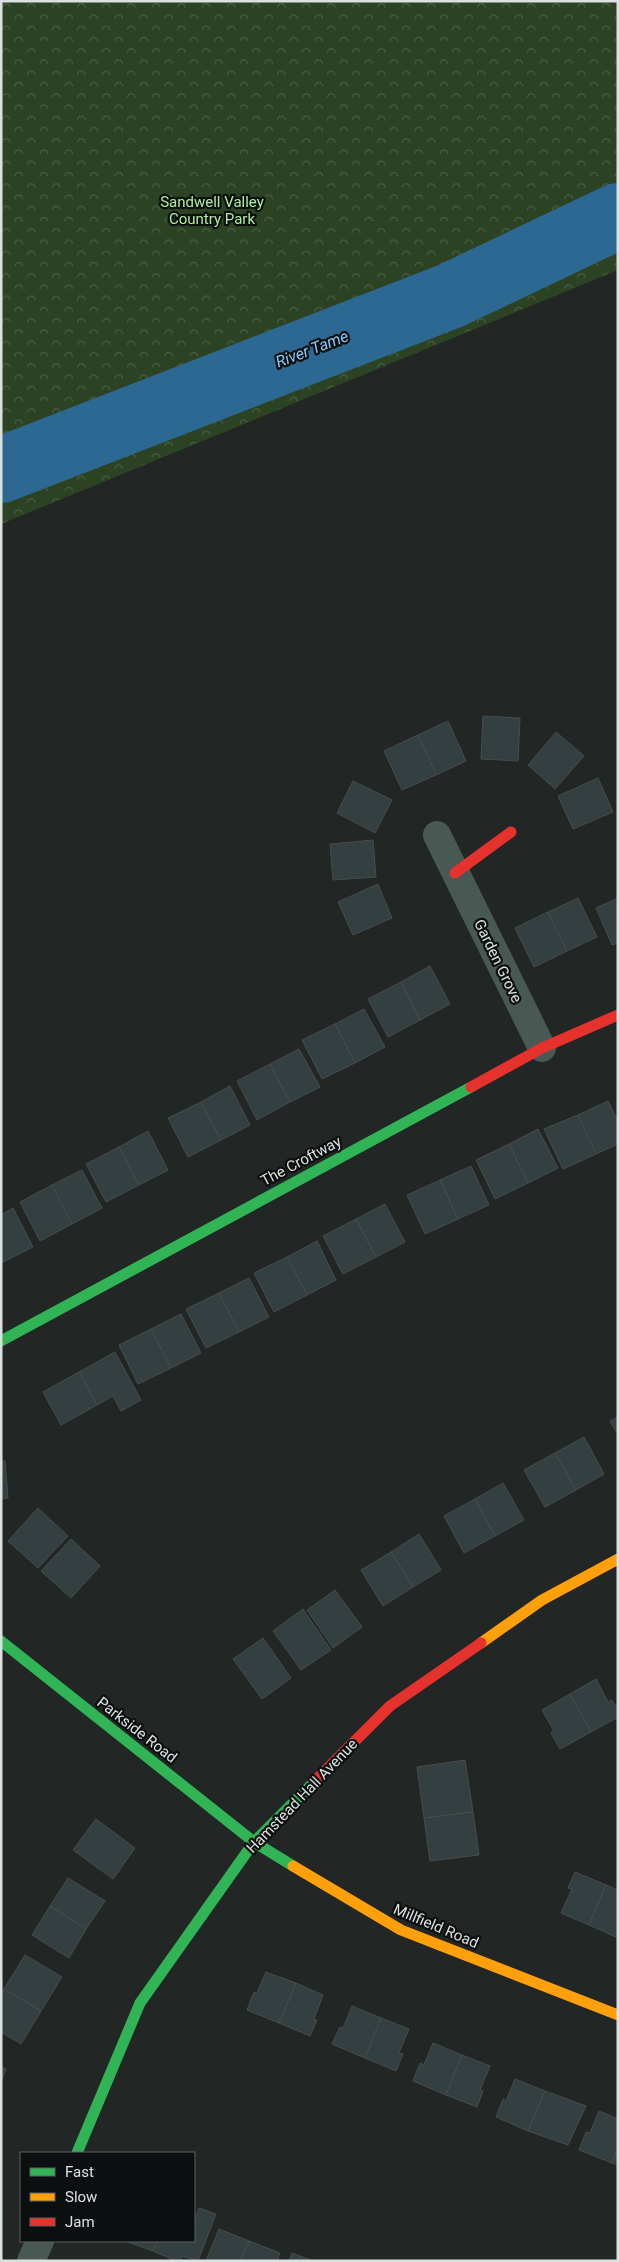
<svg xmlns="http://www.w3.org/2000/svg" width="619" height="2262" font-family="Roboto,sans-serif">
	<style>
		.park { fill: url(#park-crowns) }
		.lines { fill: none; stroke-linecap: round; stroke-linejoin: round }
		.river { stroke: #2d6892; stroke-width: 66 }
		.building { fill: #333f41; stroke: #494c4c }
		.street { stroke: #485852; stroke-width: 28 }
		.fast { stroke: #30b455; stroke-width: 11 }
		.slow { stroke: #ff9f0a; stroke-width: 11 }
		.jam { stroke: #e5322d; stroke-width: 11 }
		.labels { text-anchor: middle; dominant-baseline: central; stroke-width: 4.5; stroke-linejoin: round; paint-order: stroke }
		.park-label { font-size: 15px; fill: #aeee9b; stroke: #0c0f0f }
		.street-label { font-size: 15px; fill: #dce0e0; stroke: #0c0f0f }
		.water-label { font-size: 16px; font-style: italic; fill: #84c9fe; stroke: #0c0f0f }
	</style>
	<defs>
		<pattern id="park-crowns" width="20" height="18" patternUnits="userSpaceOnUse" patternTransform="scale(1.25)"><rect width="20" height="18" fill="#2b4323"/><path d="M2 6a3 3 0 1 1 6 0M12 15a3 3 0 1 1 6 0" fill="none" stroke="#495e43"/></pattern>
	</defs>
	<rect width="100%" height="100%" fill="#222625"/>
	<path class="park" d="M1,1H618V270L1,524Z"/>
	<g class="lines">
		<path class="river" d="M1,470L450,296L618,216"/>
	</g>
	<g class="building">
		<path d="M483,716L520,718L518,761L481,759Z"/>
		<path d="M448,721L466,761L436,775L418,735Z"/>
		<path d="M556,732L584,756L555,789L528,765Z"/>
		<path d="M418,735L436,775L402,790L384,751Z"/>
		<path d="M598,778L613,812L573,829L558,796Z"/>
		<path d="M353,781L392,800L375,833L337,813Z"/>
		<path d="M373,840L376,877L333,880L330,844Z"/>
		<path d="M378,884L392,918L353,935L338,902Z"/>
		<path d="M578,898L597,937L567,951L548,912Z"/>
		<path d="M618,898V943L612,945L596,908Z"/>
		<path d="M548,912L567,951L534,967L515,928Z"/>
		<path d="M430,966L450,1004L420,1020L401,982Z"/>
		<path d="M401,982L420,1020L388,1037L368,999Z"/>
		<path d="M364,1009L385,1047L355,1063L335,1024Z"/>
		<path d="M335,1024L355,1063L322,1079L302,1040Z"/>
		<path d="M299,1049L320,1087L290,1102L270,1064Z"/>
		<path d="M270,1064L290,1102L257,1120L237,1081Z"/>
		<path d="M230,1086L250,1125L221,1140L201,1102Z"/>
		<path d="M608,1101L618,1121V1144L596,1154L578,1115Z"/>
		<path d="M201,1102L221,1140L188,1157L168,1118Z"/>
		<path d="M578,1115L596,1154L563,1169L544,1129Z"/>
		<path d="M538,1129L558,1168L528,1183L509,1144Z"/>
		<path d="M148,1131L168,1170L139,1185L119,1147Z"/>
		<path d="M509,1144L528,1183L495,1199L476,1160Z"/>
		<path d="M119,1147L139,1185L106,1202L86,1164Z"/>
		<path d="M471,1166L489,1205L458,1219L440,1180Z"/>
		<path d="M82,1170L102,1208L72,1224L52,1185Z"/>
		<path d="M440,1180L458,1219L425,1234L407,1195Z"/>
		<path d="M52,1185L72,1224L40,1241L20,1202Z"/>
		<path d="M385,1204L405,1242L376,1257L356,1219Z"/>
		<path d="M13,1208L33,1247L3,1262L1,1258V1215Z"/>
		<path d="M356,1219L376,1257L343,1274L323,1236Z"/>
		<path d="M317,1241L336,1280L307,1295L287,1257Z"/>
		<path d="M287,1257L307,1295L274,1312L254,1273Z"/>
		<path d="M249,1278L269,1317L239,1332L219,1293Z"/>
		<path d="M219,1293L239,1332L206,1348L186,1309Z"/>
		<path d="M181,1314L201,1353L171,1368L151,1329Z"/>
		<path d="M151,1329L171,1368L138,1384L119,1345Z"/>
		<path d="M115,1352L141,1400L121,1411L113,1396L97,1405L79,1372Z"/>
		<path d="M79,1372L97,1405L61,1425L43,1392Z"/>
		<path d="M618,1417V1435L610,1421Z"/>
		<path d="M584,1437L604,1474L576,1490L555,1453Z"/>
		<path d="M555,1453L576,1490L545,1507L524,1470Z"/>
		<path d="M1,1461H5L8,1498L1,1499Z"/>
		<path d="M503,1483L524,1520L495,1536L475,1499Z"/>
		<path d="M475,1499L495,1536L464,1553L444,1516Z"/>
		<path d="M38,1508L68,1536L38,1568L8,1541Z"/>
		<path d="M419,1534L441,1570L413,1587L391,1552Z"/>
		<path d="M71,1539L100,1566L71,1598L41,1571Z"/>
		<path d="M391,1552L413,1587L383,1606L361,1570Z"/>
		<path d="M335,1590L362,1627L333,1648L307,1610Z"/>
		<path d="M303,1609L331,1650L301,1670L273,1631Z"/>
		<path d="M263,1638L291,1678L262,1699L233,1659Z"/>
		<path d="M596,1679L608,1702L612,1700L618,1710V1717L591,1732L570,1694Z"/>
		<path d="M570,1694L591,1732L560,1749L551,1733L554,1731L542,1710Z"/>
		<path d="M465,1760L473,1812L424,1818L417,1767Z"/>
		<path d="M473,1812L479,1855L430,1861L424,1818Z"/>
		<path d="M96,1819L135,1848L113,1879L73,1850Z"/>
		<path d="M575,1872L606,1885L589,1925L561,1913L572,1889L568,1888Z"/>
		<path d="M68,1878L105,1901L86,1929L50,1906Z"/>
		<path d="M606,1885L618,1890V1938L589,1925Z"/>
		<path d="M50,1906L86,1929L69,1958L32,1935Z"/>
		<path d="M25,1955L62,1977L41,2011L4,1989Z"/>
		<path d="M266,1972L296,1983L279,2023L247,2010L254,1992L257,1993Z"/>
		<path d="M296,1983L323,1995L314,2019L317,2020L310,2036L279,2023Z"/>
		<path d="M4,1989L41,2011L21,2044L1,2032V1993Z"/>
		<path d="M352,2006L381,2018L365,2058L332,2044L340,2027L343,2028Z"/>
		<path d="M381,2018L409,2029L399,2053L403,2054L396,2071L365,2058Z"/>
		<path d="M433,2043L462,2055L446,2095L413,2081L420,2063L424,2065Z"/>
		<path d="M462,2055L490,2066L480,2090L483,2091L477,2107L446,2095Z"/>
		<path d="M1,2067L6,2069L1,2083Z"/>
		<path d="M515,2079L545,2091L528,2131L496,2117L503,2099L506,2101Z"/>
		<path d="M545,2091L586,2106L568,2145L528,2131Z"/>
		<path d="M599,2111L618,2119V2148L612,2163L579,2150L586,2132L590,2133Z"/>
		<path d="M618,2148V2165L612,2163Z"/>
		<path d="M199,2208L216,2214L198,2261L182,2256L180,2261H176L153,2251L157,2241H194V2218L195,2219Z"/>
		<path d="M219,2229L249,2241L241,2261H206Z"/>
		<path d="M125,2241H157L153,2251Z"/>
		<path d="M249,2241L280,2253L277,2261H241Z"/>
		<path d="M292,2253L313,2261H289Z"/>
	</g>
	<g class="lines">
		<g class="street">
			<path d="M437,835L542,1048"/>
			<path d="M31,2261L40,2241"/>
		</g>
		<g class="fast">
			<path d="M1,1341L471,1087"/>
			<path d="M1,1641L254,1842L293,1866"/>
			<path d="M77,2153L140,2003L254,1842L316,1780"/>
		</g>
		<g class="slow">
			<path d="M481,1643L542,1600L618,1559"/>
			<path d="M293,1866L401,1930L618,2015"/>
		</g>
		<g class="jam">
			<path d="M455,873L511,832"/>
			<path d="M471,1087L542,1048L618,1015"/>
			<path d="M316,1780L390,1706L481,1643"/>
		</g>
	</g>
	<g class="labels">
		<g class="park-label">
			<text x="212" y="202">Sandwell Valley<tspan x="212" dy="17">Country Park</tspan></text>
		</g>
		<g class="street-label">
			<text transform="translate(498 961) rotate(64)">Garden Grove</text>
			<text transform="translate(301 1161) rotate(-28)">The Croftway</text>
			<text transform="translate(137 1730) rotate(38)">Parkside Road</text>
			<text transform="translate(302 1796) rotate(-46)">Hamstead Hall Avenue</text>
			<text transform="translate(436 1926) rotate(23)">Millfield Road</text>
		</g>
		<g class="water-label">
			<text transform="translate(312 349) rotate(-21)">River Tame</text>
		</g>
	</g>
	<rect width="619" height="2262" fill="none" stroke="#dce0e0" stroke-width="5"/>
	<rect x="20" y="2152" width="175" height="90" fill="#0c0f0f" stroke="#5f6363"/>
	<rect x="30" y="2168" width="25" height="8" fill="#30b455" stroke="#5f6363"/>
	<text x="65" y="2177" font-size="15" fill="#dce0e0">Fast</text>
	<rect x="30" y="2193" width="25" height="8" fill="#ff9f0a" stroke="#5f6363"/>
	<text x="65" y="2202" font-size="15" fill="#dce0e0">Slow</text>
	<rect x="30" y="2218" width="25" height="8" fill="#e5322d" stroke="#5f6363"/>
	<text x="65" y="2227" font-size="15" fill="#dce0e0">Jam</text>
</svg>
